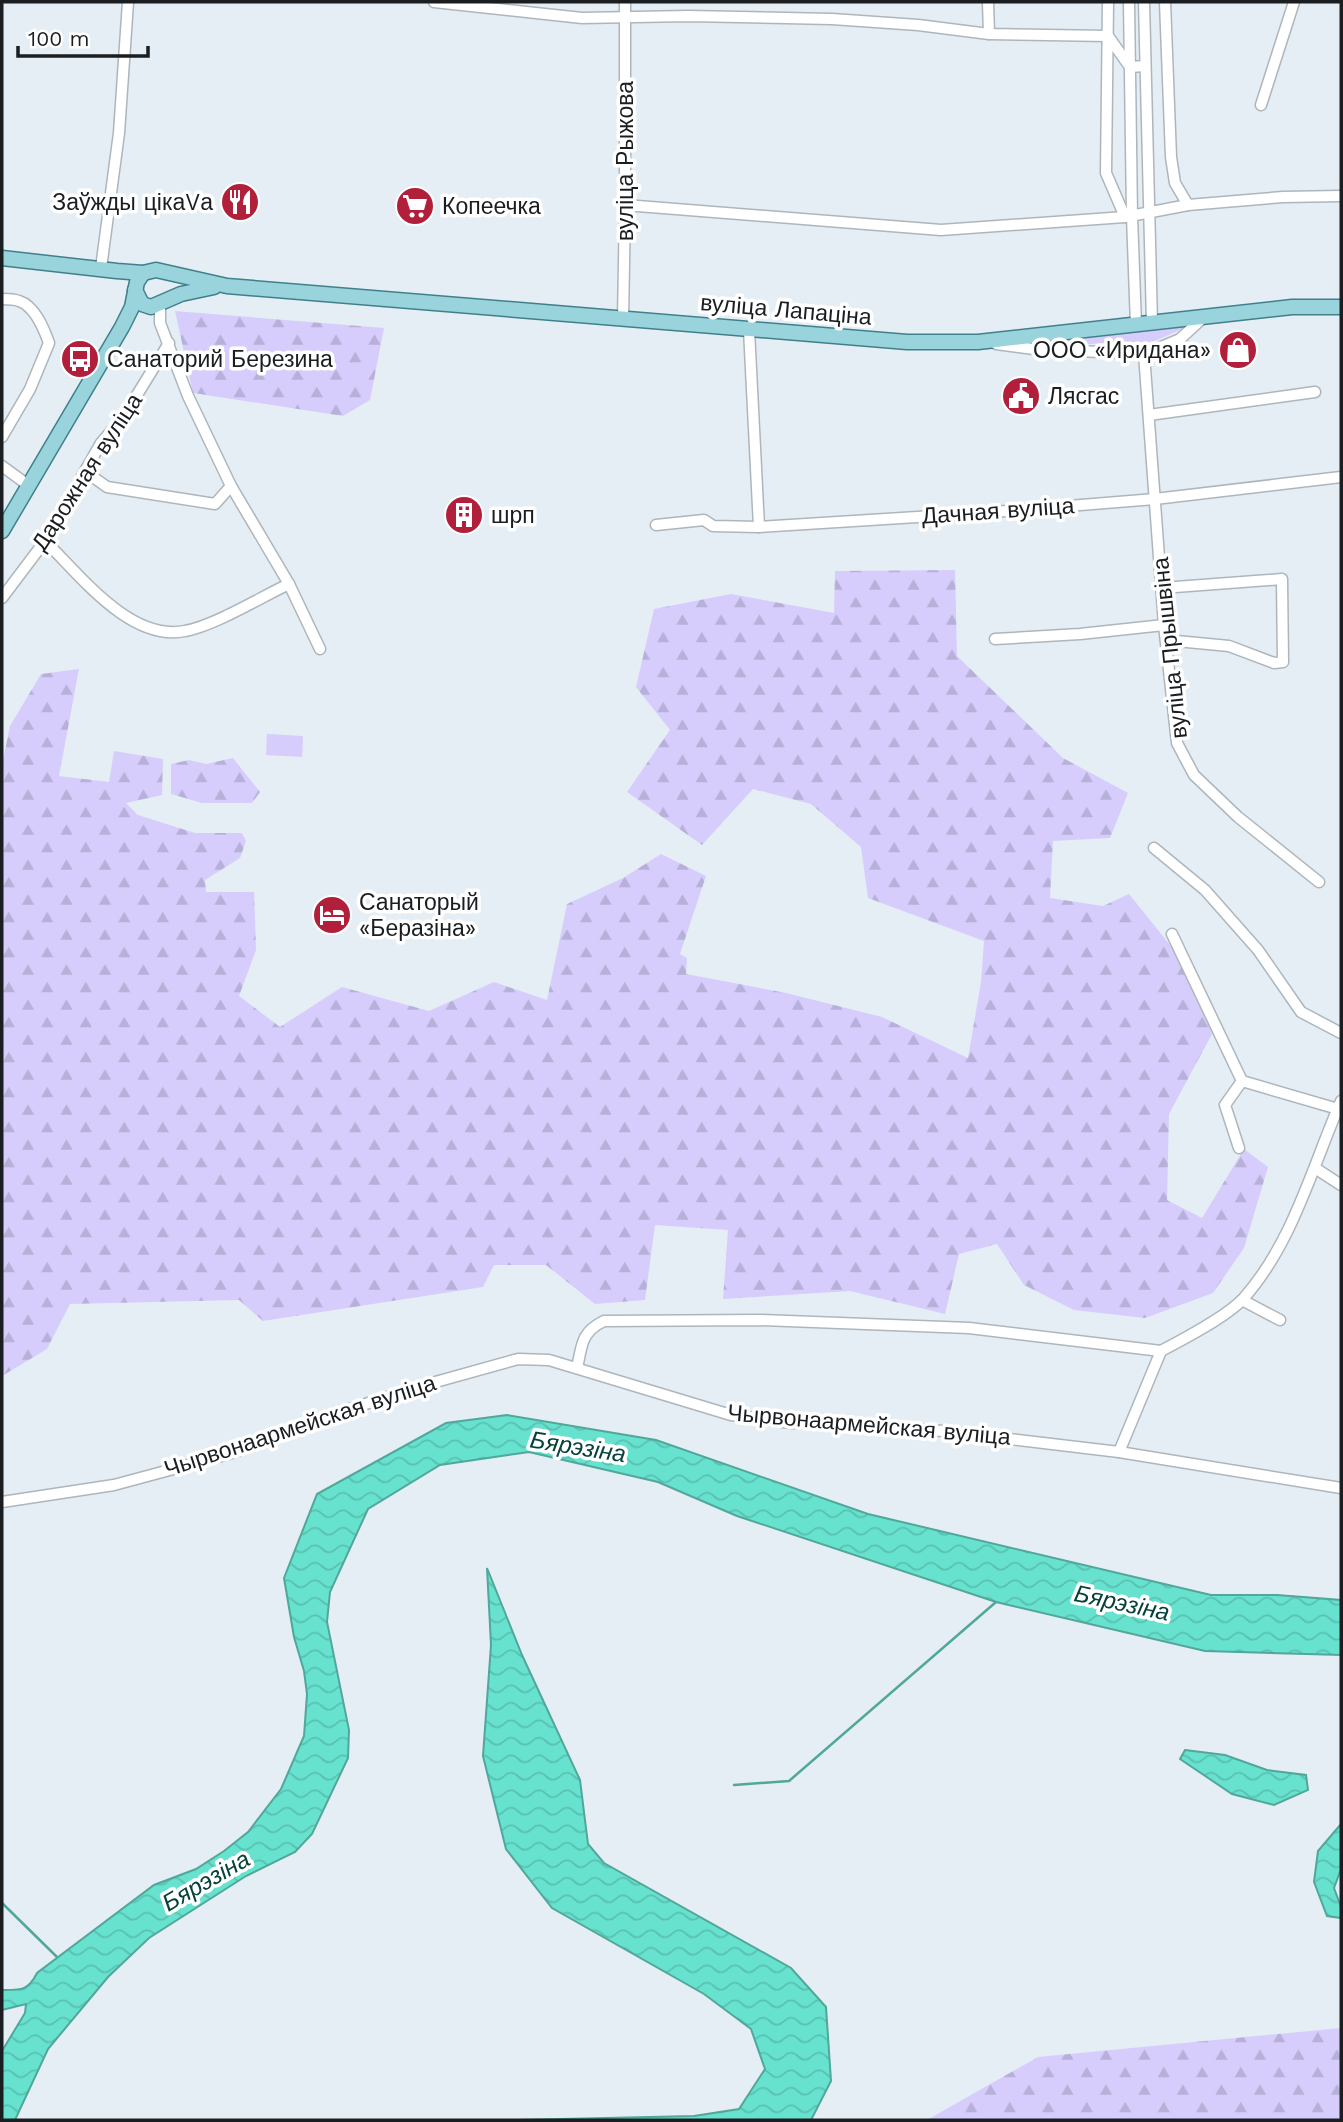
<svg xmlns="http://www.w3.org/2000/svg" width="1343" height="2122" font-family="'Work Sans',sans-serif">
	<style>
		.grass { fill: #d6cdfd }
		.forest { fill: url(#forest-firs) }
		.water { fill: url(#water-waves); stroke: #50a79a; stroke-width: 2 }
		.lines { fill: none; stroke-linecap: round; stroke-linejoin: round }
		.stream { stroke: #50a79a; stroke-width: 2.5 }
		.minor-casing { stroke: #aeb6bc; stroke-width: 13 }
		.major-casing { stroke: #40808b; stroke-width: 17 }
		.minor { stroke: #fff; stroke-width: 10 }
		.major { stroke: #99d3dc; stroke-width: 14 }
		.labels { text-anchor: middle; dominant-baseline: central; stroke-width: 7; stroke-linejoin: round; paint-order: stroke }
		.street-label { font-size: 23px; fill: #1a1e20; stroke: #fff }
		.poi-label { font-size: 23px; fill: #1a1e20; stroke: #fff; text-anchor: start }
		.water-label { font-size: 24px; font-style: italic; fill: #06413a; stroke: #fff }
	</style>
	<defs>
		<pattern id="forest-firs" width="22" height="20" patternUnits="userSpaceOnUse" patternTransform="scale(1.75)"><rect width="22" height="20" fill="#d6cdfd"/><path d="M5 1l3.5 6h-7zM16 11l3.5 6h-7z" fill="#b7b0d9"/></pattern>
		<pattern id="water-waves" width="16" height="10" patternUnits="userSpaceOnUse" patternTransform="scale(1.75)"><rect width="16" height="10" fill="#67e2cf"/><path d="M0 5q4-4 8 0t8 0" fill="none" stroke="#59c1b1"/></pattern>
	</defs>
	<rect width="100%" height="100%" fill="#e5eef4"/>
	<g class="grass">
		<path d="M1182,326L1187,327L1136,349C1115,341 1082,344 1059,347L1057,344L1059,342Z"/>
		<path d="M267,734L303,736L302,757L266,755Z"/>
	</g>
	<g class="forest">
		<path d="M175,311L384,328L370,400L343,416L193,393Z"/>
		<path d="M955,570L957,656L1063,758L1128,793L1110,838L1053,841L1050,898L1103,906L1129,894L1187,966L1212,1034L1169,1114L1167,1200L1202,1218L1244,1149L1268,1167L1244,1248L1213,1293L1145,1318L1074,1310L1024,1285L997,1244L959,1254L945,1314L850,1291L723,1299L728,1230L655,1225L645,1300L595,1304L546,1265H494L483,1287L263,1321L239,1300L70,1304L47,1349L2,1376V765L10,726L41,674L79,669L59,776L109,782L114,751L163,759L162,795L126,803L138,815L195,833H242L246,841L240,858L205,880L206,892H254L256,950L239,996L280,1027L342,987L429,1011L494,982L547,1000L567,904L623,878L661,854L706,876L680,954L687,958L686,974L786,993L882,1017L968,1058L981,982L984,941L868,898L861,847L811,804L753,789L702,845L627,792L670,730L636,687L654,609L731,594L834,613L835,571Z"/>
		<path d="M233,758L260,792L252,803H202L171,794V764L189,760L206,764Z"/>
		<path d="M1341,2028V2120H927L1038,2057Z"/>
	</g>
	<g class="water">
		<path d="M507,1415L656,1440L868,1514L1211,1595H1277L1341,1600V1655L1205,1651L996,1602L737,1516L658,1482L529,1452L440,1465L368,1509L330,1592L327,1622L349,1730L348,1758L312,1834L295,1852L246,1876L149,1938L108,1977L48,2049L15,2120H2V2051L25,2013L26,2004L2,2010V1990C21,1990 28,1991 37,1973L154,1885L196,1869L224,1851L248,1832L281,1789L304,1736L307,1694L304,1671L294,1637L284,1578L317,1494L446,1423Z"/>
		<path d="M487,1568L522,1655L580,1780L588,1844L604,1863L791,1968L826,2007L831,2081L811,2120H517L694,2116L739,2109L765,2069L751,2029L704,1994L552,1908L506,1849L483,1756L491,1645Z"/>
		<path d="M1185,1750L1225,1755L1267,1770L1306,1775L1308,1790L1274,1805L1232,1794L1180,1759Z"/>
		<path d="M1341,1824V1869L1334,1888L1341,1907V1918L1327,1916L1314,1882L1318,1851Z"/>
	</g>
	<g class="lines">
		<g class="stream">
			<path d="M734,1785L789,1781L996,1602"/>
			<path d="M2,1903L57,1957"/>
		</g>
		<defs>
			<g id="minor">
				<path d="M434,2L582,18L688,16L832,19L918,25L989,34L1108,36L1130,67L1145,66"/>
				<path d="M988,2L989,34"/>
				<path d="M1108,2L1106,173L1125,217"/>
				<path d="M1129,2L1132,216L1136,325"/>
				<path d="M1144,2L1152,323"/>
				<path d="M1165,2L1171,157L1175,183L1188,205"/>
				<path d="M1261,105L1294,2"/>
				<path d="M625,205L941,230L1125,217L1188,205L1283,197L1341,196"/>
				<path d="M101,268L119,133L128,2"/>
				<path d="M2,299C7,299 14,299 19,301C35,306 44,329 49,343L30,389L2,437"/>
				<path d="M160,304V323L188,396L231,486L289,584L320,649"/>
				<path d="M623,320L625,205V2"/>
				<path d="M749,330L759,527"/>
				<path d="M996,344L1034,349L1144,354L1180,339L1205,316"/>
				<path d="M1144,354L1164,625L1177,743L1194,775L1238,817L1319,882"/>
				<path d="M1149,415L1315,392"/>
				<path d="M2,466L28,485"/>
				<path d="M86,472L107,487L215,504L231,486"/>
				<path d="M656,525L704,520L713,526L759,527L981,513L1155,499L1341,477"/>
				<path d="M45,541C80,575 130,642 185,631C214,626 261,597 289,584"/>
				<path d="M1162,588L1282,579L1283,662L1274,663L1229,646L1166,640"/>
				<path d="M2,598L45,541L101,443L124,416L169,343"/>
				<path d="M995,639L1080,634L1164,625"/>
				<path d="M1154,848L1205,890L1258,950L1301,1012L1341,1033"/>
				<path d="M1172,934L1242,1081"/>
				<path d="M1239,1148L1225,1105L1242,1081L1338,1109"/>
				<path d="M1315,1168L1341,1185"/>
				<path d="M1242,1300L1280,1320"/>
				<path d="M577,1368C582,1345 581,1332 604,1321L760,1320L969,1328L1161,1351"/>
				<path d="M1119,1452L1161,1351C1184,1339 1226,1317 1243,1299C1293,1243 1312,1167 1341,1101"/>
				<path d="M2,1502L114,1485L229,1454L316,1420L421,1386L518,1359L549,1360L731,1415L791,1423L867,1425L943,1431L1119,1452L1341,1488"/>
			</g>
			<g id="major">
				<path d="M2,258L117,271L143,273L156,270L227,286L907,342H978L1292,307H1341"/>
				<path d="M135,290L142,304L151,307L181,294L214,287"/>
				<path d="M2,531L122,327L132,307L137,282L143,273"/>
			</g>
		</defs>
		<use href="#minor" class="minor-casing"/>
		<use href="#major" class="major-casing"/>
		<use href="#minor" class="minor"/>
		<use href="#major" class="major"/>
	</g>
	<defs>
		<symbol id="restaurant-disc" viewBox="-11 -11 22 22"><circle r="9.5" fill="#b21f3b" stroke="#fff"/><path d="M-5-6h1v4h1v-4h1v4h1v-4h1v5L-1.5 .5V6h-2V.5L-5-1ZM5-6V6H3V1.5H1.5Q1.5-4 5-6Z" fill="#fff"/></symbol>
		<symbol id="supermarket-disc" viewBox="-11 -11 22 22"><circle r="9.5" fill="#b21f3b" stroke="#fff"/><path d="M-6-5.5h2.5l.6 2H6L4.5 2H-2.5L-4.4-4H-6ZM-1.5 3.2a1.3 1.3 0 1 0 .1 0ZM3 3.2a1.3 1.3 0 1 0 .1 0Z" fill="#fff"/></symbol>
		<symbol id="shop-disc" viewBox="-11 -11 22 22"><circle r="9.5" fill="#b21f3b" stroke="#fff"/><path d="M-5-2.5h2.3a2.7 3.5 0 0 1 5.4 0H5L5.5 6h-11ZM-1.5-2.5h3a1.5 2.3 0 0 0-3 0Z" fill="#fff"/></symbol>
		<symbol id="bus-disc" viewBox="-11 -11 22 22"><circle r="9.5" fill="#b21f3b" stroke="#fff"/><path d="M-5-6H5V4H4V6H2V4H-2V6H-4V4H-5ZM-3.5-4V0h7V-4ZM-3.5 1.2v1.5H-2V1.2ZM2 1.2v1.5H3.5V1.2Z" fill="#fff"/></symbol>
		<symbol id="civic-disc" viewBox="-11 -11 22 22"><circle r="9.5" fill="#b21f3b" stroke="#fff"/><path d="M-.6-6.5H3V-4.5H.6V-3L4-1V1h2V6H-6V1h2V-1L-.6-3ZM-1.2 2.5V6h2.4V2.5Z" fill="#fff"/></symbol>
		<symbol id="building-disc" viewBox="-11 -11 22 22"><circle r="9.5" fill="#b21f3b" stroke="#fff"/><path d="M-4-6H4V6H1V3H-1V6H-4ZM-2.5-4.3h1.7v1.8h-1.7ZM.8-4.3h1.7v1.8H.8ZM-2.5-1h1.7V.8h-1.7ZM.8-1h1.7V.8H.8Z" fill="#fff"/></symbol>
		<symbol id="hotel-disc" viewBox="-11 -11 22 22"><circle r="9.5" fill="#b21f3b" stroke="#fff"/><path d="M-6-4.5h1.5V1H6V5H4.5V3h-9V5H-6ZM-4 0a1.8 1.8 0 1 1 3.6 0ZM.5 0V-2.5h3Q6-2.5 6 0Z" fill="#fff"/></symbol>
	</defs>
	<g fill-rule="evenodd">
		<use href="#restaurant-disc" x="218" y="180" width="44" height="44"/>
		<use href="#supermarket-disc" x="393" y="184" width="44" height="44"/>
		<use href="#shop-disc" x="1216" y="328" width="44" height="44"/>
		<use href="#bus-disc" x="58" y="337" width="44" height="44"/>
		<use href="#civic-disc" x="999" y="374" width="44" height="44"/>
		<use href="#building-disc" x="442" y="493" width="44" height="44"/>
		<use href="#hotel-disc" x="310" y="893" width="44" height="44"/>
	</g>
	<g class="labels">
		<g class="street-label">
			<text transform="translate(625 161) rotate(-90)">вуліца Рыжова</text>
			<text transform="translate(786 310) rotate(5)">вуліца Лапаціна</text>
			<text transform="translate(87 472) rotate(-57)">Дарожная вуліца</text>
			<text transform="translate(998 511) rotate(-4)">Дачная вуліца</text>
			<text transform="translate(1170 648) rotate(-96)">вуліца Прышвіна</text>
			<text transform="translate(869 1425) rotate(5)">Чырвонаармейская вуліца</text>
			<text transform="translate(300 1426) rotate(-18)">Чырвонаармейская вуліца</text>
		</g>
		<g class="poi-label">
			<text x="213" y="202" text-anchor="end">Заўжды цікаVа</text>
			<text x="442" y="206">Копеечка</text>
			<text x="1211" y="350" text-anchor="end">ООО «Иридана»</text>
			<text x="107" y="359">Санаторий Березина</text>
			<text x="1048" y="396">Лясгас</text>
			<text x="491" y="515">шрп</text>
			<text x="359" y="902">Санаторый<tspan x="359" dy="26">«Беразіна»</tspan></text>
		</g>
		<g class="water-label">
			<text transform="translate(578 1447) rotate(9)">Бярэзіна</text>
			<text transform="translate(1122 1603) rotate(12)">Бярэзіна</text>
			<text transform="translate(206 1881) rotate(-30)">Бярэзіна</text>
		</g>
	</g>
	<rect width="1343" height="2122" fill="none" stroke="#1a1e20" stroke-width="7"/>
	<path d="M18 46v10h130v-10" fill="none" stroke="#1a1e20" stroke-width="3.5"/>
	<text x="28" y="46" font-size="21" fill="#1a1e20" stroke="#ffffff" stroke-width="5" paint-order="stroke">100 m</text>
</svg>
